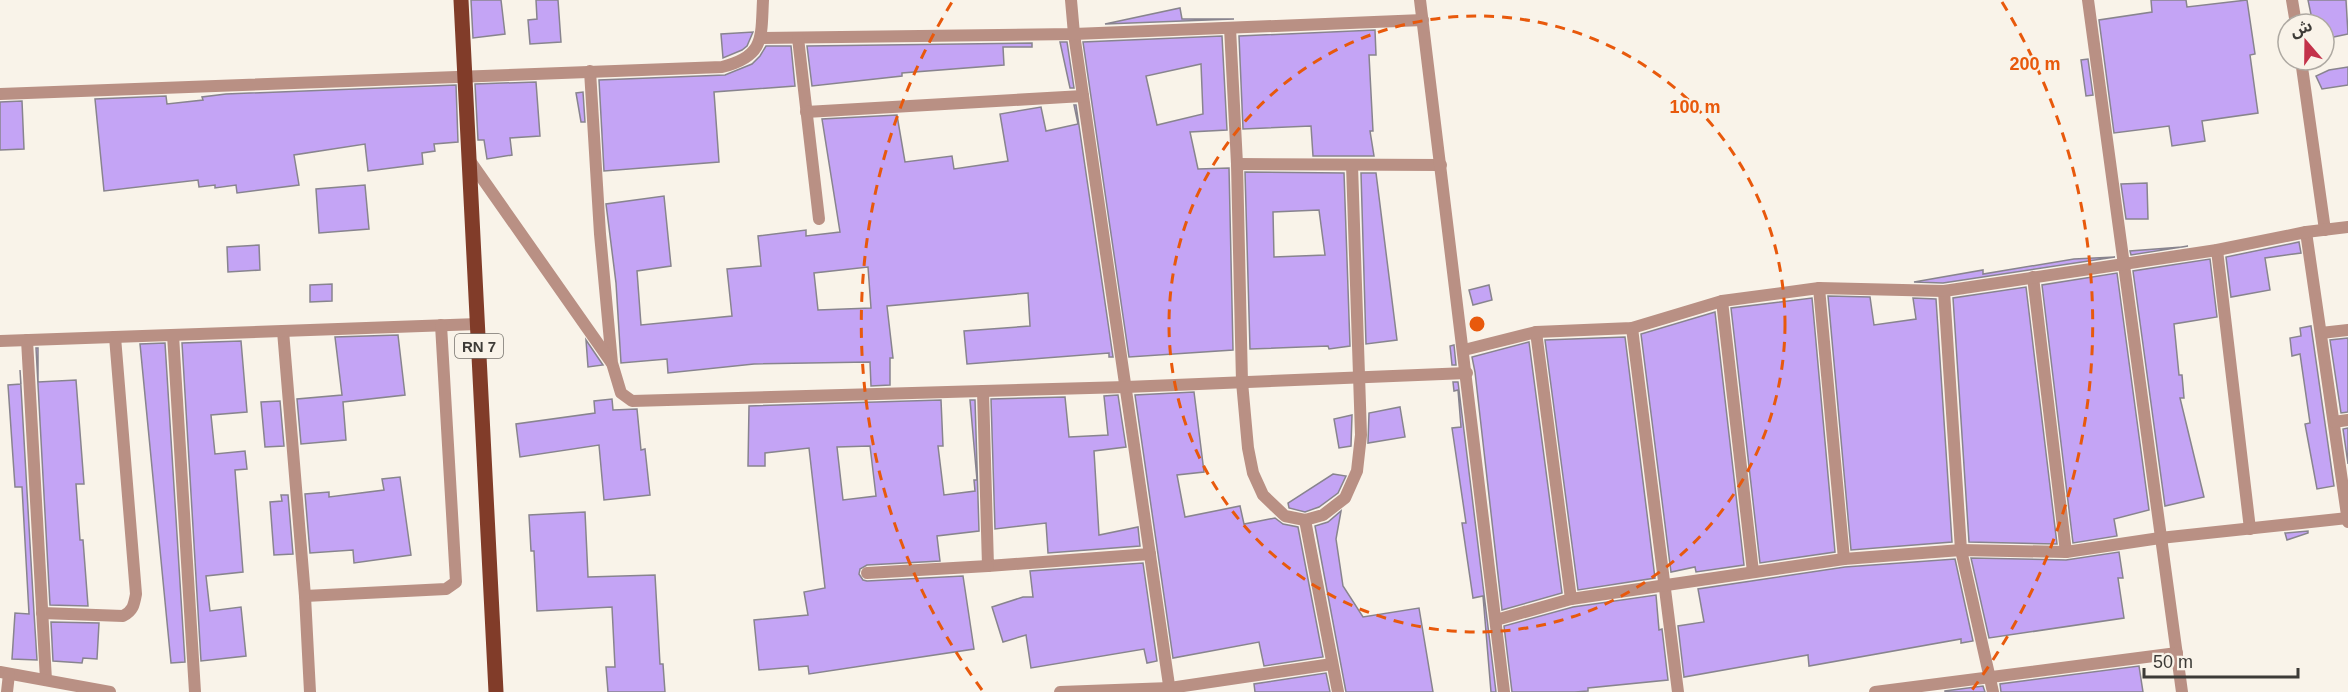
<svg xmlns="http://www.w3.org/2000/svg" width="2348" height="692" font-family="Arial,'Noto Sans Arabic',sans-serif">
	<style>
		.building { fill: #c4a4f5; stroke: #88848e; stroke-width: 1.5; fill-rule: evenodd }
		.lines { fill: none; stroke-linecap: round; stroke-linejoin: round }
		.minor { stroke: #b99084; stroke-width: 12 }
		.tertiary { stroke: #b99084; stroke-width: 12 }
		.primary { stroke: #813c29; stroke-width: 15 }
		.ring { fill: none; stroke: #e8590c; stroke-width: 3; stroke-dasharray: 10 8 }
		.labels { text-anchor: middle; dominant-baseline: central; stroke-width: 4.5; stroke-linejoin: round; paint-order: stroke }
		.shield { fill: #f9f3e9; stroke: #75726c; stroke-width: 1.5 }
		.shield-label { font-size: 15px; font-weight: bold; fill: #3d3b37 }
		.centre { fill: #e8590c; stroke: #f9f3e9; stroke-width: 3 }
		.ring-label { font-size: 18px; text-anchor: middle; font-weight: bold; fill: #e8590c; stroke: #f9f3e9; stroke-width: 4.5; stroke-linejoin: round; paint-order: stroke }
	</style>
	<rect width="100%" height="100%" fill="#f9f3e9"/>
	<g class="building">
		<path d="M471,0H501L505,34L473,38Z"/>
		<path d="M536,0H558L561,42L530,44L528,20L537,19Z"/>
		<path d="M2151,0H2186L2187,7L2247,0L2255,54L2250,55L2258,113L2202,121L2205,141L2172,146L2169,126L2114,133L2099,20L2152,12Z"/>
		<path d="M2308,0H2346L2348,34L2324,39V24H2313Z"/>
		<path d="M1180,8L1182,19H1234L1105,24Z"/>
		<path d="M1375,30L1376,55H1369L1373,131H1370L1374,156H1313L1311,126L1243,129L1239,36Z"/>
		<path d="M753,32L747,46L742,50L723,58L721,34Z"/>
		<path d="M1222,36L1227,130L1190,132L1198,169L1229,168L1233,350L1129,357L1083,42ZM1201,64L1203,114L1157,125L1146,76Z"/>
		<path d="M1060,42H1067L1074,88H1070Z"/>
		<path d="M1032,43V47H1003L1004,65L902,73V76L812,86L807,46Z"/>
		<path d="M766,46H791L795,86L714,92L719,162L604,171L599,80L725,75L752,64L760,56Z"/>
		<path d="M2088,59L2093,95L2086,96L2081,60Z"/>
		<path d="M2348,67V85L2322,89L2316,76L2329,70Z"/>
		<path d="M536,82L540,136L510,138L512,155L487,159L484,140H478L475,84Z"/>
		<path d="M456,85L458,142L434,144L435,151L422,153L423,164L368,171L365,144L294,155L299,185L237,193L236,185L215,188V185L199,187L198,180L104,191L95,99L166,96L167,104L203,100L202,97L226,94Z"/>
		<path d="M583,92L585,122H581L576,93Z"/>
		<path d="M22,101L24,149L0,150V102Z"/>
		<path d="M1074,105H1076L1113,357H1109V353L967,364L964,331L1030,326L1028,293L887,306L893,358H890V385L871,386L870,362L754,364L668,373L667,359L621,363L616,283L606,204L664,196L671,266L637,271L641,325L732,316L727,269L761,266L758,236L806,230V236L840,232L822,119L897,115L905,162L952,156L954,169L1008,161L1000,114L1041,107L1046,131L1078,124ZM868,267L871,308L818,310L814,273Z"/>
		<path d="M1245,172L1344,173L1350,346L1329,349L1328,346L1250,349ZM1319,210L1325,255L1274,257L1273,212Z"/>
		<path d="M1361,173H1376L1397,340L1366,344Z"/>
		<path d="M2147,183L2148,219H2126L2121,184Z"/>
		<path d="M365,185L369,229L319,233L316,189Z"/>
		<path d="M2299,242L2301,253L2265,258L2270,290L2231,297L2226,257Z"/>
		<path d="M259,245L260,270L228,272L227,247Z"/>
		<path d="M2188,246L2131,255L2130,251L2182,247Z"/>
		<path d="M2115,257L1943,283L1914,282L1983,270V274L2074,259Z"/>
		<path d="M2210,259L2217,317L2174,324L2179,375H2182L2184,398H2180L2204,497L2165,506L2133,271Z"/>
		<path d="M2117,273L2149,510L2114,519L2117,536L2073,543L2042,285Z"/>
		<path d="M332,284V301L310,302V285Z"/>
		<path d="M1489,285L1492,300L1473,305L1469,290Z"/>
		<path d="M2026,287L2057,544L1969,542L1953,298Z"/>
		<path d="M1828,296L1870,297L1874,325L1916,319L1913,298L1936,299L1952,542L1851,550Z"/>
		<path d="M1812,298L1835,552L1760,563L1731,308Z"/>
		<path d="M1715,312L1744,565L1696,572L1695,567L1671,572L1641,334Z"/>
		<path d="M2311,326L2334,486L2317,489L2305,424L2310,423L2300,354L2292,356L2290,338L2301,336L2300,328Z"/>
		<path d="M398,335L405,395L343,402L346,440L301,444L297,399L342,395L335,337Z"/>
		<path d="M1625,337L1655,578L1578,590L1545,340Z"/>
		<path d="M2348,338V412L2341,413L2330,340Z"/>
		<path d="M586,340L603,365L588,367Z"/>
		<path d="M241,341L247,412L211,415L215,454L245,451L247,469L235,470L243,572L206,576L210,611L241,607L246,656L201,661L182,343Z"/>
		<path d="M1529,342L1562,593L1502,610L1475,372L1472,357Z"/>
		<path d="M165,343L185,662L171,663L140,344Z"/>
		<path d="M1454,345L1456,365H1452L1450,346Z"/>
		<path d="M36,348H38V382L76,380L84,484H76L80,540H83L88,606L50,605Z"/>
		<path d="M20,370L34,613L37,660L12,659L15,613L29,614L22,487H15L8,385L21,384Z"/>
		<path d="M1453,382H1458L1496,692H1491L1483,596L1473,598L1462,523H1466L1452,428L1461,427L1458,390L1454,391Z"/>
		<path d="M1194,392L1204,472L1177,475L1185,517L1240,506L1244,524L1275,518L1283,524L1298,527L1323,657L1264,666L1259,642L1173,658L1135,395Z"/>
		<path d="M1118,395L1126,447L1094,451L1099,535L1138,527L1140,546L1048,553L1046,523L995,529L991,399L1065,397L1069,437L1108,435L1104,396Z"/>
		<path d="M612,399L613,410L637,409L641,450L645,449L650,495L604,500L599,445L520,457L516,424L595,413L594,401Z"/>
		<path d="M941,400L943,446H938L944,495L975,491L974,480H977L970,400H975L979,531L937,536L940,561L867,565L860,569L859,574L863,580L867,581L963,576L974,649L809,674L808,666L759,670L754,620L808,615L804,592L825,588L809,448L765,453V466H748L749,406ZM870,446L876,496L843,500L837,447Z"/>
		<path d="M280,401L284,446L265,447L261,402Z"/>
		<path d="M1400,407L1405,437L1368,443L1369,413Z"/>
		<path d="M1352,415L1351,446L1339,448L1334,419Z"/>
		<path d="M2348,428V464L2343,429Z"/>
		<path d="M1333,474L1346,476L1338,493L1319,507L1305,512L1289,508L1288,503Z"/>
		<path d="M400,477L411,555L354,563L353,550L310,553L305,494L329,492V497L384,490L382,479Z"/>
		<path d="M281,495H288L293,554L274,555L270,502L282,501Z"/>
		<path d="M1341,511L1336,539L1343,586L1363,617L1419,608L1433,692H1346L1315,526L1328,522Z"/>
		<path d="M585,512L588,577L655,575L660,664H663L665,692H608L606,667H615L612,607L537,611L534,551H531L529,515Z"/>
		<path d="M2308,531V533L2287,540L2285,533Z"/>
		<path d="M2119,552L2123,578H2118L2124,618L1989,638L1971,558L2066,560Z"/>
		<path d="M1955,559L1973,641L1961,643V639L1809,666L1808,655L1684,677L1678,626L1704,622L1698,589L1845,567Z"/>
		<path d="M1143,563L1157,661L1147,663L1144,649L1031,668L1026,635L1003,642L992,607L1023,597H1033L1030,571Z"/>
		<path d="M1656,595L1659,630L1662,629L1668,680L1588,688V691L1575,692H1512L1504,626L1573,607Z"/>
		<path d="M51,622L99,623L97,659L83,658L82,663L53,661Z"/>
		<path d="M2139,666L2143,692H2001L2000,684Z"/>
		<path d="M1326,673L1330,692H1255L1254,684Z"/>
		<path d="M1983,686L1985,692H1945V691Z"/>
	</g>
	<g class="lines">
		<g class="minor">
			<path d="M1071,0L1074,34L1170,692"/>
			<path d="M2088,0L2182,692"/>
			<path d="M2292,0L2296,24"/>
			<path d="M1230,28L1237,164L1242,382L1248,448L1253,473L1263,495L1285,516L1305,520L1323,515L1345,498L1357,471L1361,435L1352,165"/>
			<path d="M761,38L1074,34L1423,20"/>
			<path d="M798,38L819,219"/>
			<path d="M2301,60L2325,230"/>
			<path d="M590,71L600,234L612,363L621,393L632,401L1126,387L1467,373"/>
			<path d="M0,94L722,67C765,56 761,38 763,0"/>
			<path d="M806,112L1083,96"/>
			<path d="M470,161L611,362"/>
			<path d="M1237,164L1441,165"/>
			<path d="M2306,232L2348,522"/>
			<path d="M2217,250L2250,529"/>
			<path d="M2033,277L2066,552"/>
			<path d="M1819,288L1844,559"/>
			<path d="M1944,291L1961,550L1993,692"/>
			<path d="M1722,301L1753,572"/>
			<path d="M1632,328L1678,692"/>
			<path d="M283,331L305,596L310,692"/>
			<path d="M1536,332L1571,599"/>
			<path d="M2321,333L2348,330"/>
			<path d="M173,335L195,692"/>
			<path d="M27,340L46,680"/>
			<path d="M0,341L478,324"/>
			<path d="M1464,350L1536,332L1632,328L1722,301L1819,288L1944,291L2217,250L2306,232L2348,227"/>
			<path d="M983,391L988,566L1150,554"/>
			<path d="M2334,422L2348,420"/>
			<path d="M1305,520L1338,692"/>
			<path d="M867,573L988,566"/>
			<path d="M305,596L446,589L456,582L441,325"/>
			<path d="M42,613L123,616C133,611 134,605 136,594L115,337"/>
			<path d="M1496,620L1571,599L1844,559L1961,550L2066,552L2160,538L2348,518"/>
			<path d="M0,672L110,692"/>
			<path d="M7,692L9,674"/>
			<path d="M1060,692L1170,688L1332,664"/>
			<path d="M1875,692L2177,653"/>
		</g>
		<path class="tertiary" d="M1420,0L1504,692"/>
		<path class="primary" d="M461,0L496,692"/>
	</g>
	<g class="ring">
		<circle cx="1477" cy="324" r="308"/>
		<path d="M982 690A616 616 0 0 1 952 2M2002 2A616 616 0 0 1 1972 690"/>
	</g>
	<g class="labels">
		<rect class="shield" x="455" y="334" width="48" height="24" rx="4.5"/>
		<g class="shield-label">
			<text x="479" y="346">RN 7</text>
		</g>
	</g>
	<circle cx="1477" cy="324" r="9" class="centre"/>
	<g class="ring-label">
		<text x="2035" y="70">200 m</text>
		<text x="1695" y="113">100 m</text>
	</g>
	<g transform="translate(2306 42) rotate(340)"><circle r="28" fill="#f9f3e9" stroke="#aea9a2" stroke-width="1.5"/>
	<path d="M0-4.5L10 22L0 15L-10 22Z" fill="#c3324a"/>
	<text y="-9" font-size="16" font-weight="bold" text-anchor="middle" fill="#3d3b37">ش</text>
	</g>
	<path d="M2144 668v9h154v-9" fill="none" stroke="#3d3b37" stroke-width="3"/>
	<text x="2153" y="668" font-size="18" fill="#3d3b37" stroke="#f9f3e9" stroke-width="4.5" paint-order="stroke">50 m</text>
</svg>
